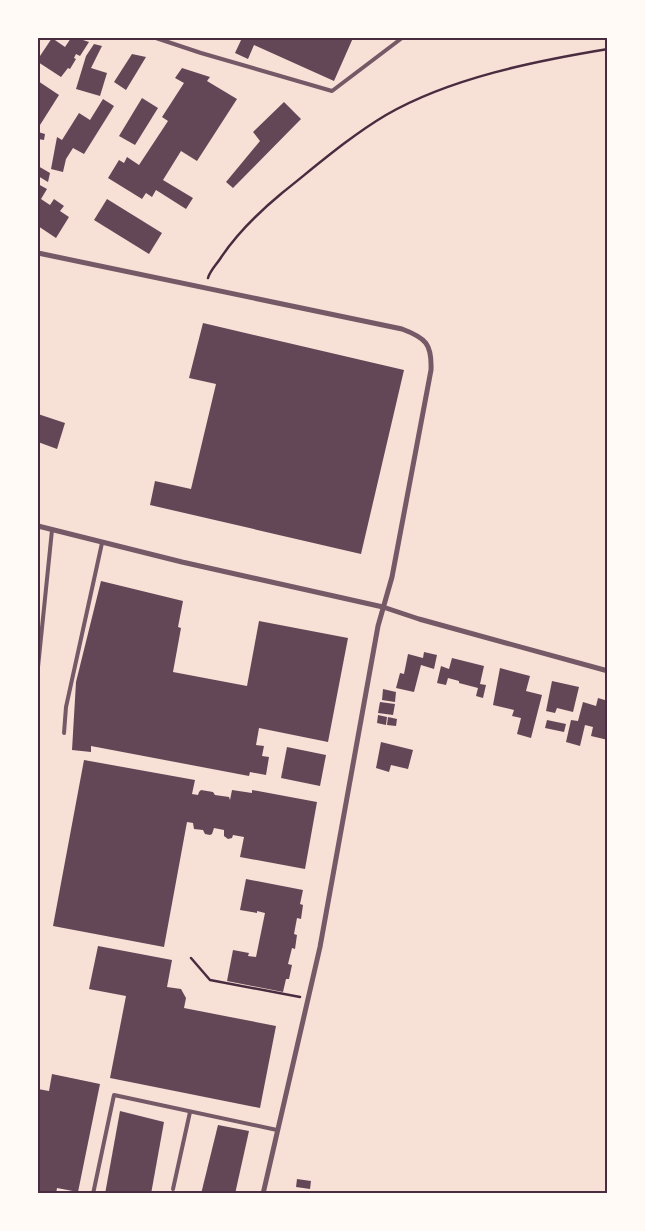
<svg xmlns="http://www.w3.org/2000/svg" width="645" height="1231" font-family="Overpass,sans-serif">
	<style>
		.building { fill: #644757 }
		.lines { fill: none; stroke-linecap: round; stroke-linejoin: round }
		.path { stroke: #4a2c40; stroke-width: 2.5 }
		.service { stroke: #755966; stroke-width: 4 }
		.minor { stroke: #755966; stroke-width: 5 }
		.neatline { fill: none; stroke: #4a2c40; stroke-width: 2 }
	</style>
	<rect width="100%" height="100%" fill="#f7e1d7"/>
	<g class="building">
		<path d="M52,38L65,47L71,38H77L89,42L80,56L76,54L74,58L76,59L70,69L68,68L61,77L38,62V59Z"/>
		<path d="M242,38H353L334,81L254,45L248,59L235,53Z"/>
		<path d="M94,44L102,46L91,68L107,73L100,96L76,89L86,56Z"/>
		<path d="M132,54L146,57L126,90L114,82Z"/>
		<path d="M182,68L210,77L207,81L237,99L197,161L181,151L163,180L193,198L186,209L156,190L152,197L146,193L142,199L108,178L119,160L124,163L127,157L139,165L168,121L162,117L184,83L175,78Z"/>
		<path d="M38,81L59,95L40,125L38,124Z"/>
		<path d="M142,98L158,108L135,145L119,136Z"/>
		<path d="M103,99L114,106L84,154L73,148L66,159L63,172L51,169L57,137L62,140L79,113L90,120Z"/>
		<path d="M284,102L301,119L233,188L226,182L260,141L253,132Z"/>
		<path d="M38,132L45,134L44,140L38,139Z"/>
		<path d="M38,166L50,173L48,182L38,176Z"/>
		<path d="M38,184L47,189L41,199L50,205L54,199L64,206L60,211L69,217L56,238L38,226Z"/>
		<path d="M107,199L162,233L149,254L94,220Z"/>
		<path d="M203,323L404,370L361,554L150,505L155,481L191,489L216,384L189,378Z"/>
		<path d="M38,414L65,423L57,449L38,442Z"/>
		<path d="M101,581L183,601L178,627L181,628L173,672L247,686L259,621L348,638L328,742L259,728L256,745L264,746L262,756L269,757L266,775L250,772L249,776L91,746V752L72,750L76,682Z"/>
		<path d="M424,652L437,655L434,669L421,665L414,692L396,688L400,673L404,674L408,654L423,658Z"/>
		<path d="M452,658L484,666L480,684L486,685L483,698L476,696L478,688L459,683V681L448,678L446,685L437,683L441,666L449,669Z"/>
		<path d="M500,668L530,676L526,691L542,695L531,738L517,734L521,718L512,716L514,710L493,705Z"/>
		<path d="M552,681L579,687L573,712L557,708L555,713L546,711Z"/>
		<path d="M383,689L396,692L395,702L382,700Z"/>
		<path d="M598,698L608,701V740L591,736L593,727L585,725L580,746L566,742L571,720L578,721L583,702L596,706Z"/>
		<path d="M380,702L395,704L393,715L378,713Z"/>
		<path d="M378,715L387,717L386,725L377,723Z"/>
		<path d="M388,717L397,719L396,726L387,725Z"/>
		<path d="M547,720L566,724L564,732L545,728Z"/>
		<path d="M381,742L413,750L408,769L391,765L389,772L376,768Z"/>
		<path d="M287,747L326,755L320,786L281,778Z"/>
		<path d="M84,760L195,780L192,794L198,795L199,792L201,790L213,792L215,795L229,797L230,800L232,790L252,793V790L317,802L305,869L240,857L244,837L233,835L232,838L228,839L224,836V830L214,828L212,834L210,835L205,834L203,830L194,829L193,823L187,822L164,947L53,926Z"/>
		<path d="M246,879L303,890L300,904L303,905L301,919L297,918L294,934L297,935L295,949L292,948L288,964L292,965L289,979H286L283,992L227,981L233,950L249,953L248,956L256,957L265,913L257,911V913L240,910Z"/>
		<path d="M98,946L172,960L167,987L181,989L186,998L184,1008L276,1026L260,1108L110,1078L126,996L89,989Z"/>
		<path d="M52,1074L100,1084L78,1192L57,1188L56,1194H38V1089L49,1091Z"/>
		<path d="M120,1111L164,1122L151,1194H105Z"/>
		<path d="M218,1125L249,1131L235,1194H201Z"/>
		<path d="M297,1179L311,1181L310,1189L296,1187Z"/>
	</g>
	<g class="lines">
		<g class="path">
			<path d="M208,278C210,271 216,265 220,259C237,233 259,212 282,193C316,166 349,137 386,115C450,78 535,61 608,49"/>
			<path d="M191,958L210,980L300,997"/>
		</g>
		<g class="service">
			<path d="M156,38L201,53L332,91L402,38"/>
			<path d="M38,667L52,530"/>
			<path d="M64,733L66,707L102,543"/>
			<path d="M173,1189L190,1112"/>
			<path d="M93,1194L114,1095L277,1130"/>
		</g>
		<g class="minor">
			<path d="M38,253L402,329C426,338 432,344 431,370L392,577L378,626L320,947L263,1194"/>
			<path d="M38,526L182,562L383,607L419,619L608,671"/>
		</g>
	</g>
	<rect width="645" height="1231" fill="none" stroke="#fffaf5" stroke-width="78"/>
	<rect x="39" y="39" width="567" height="1153" class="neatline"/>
</svg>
